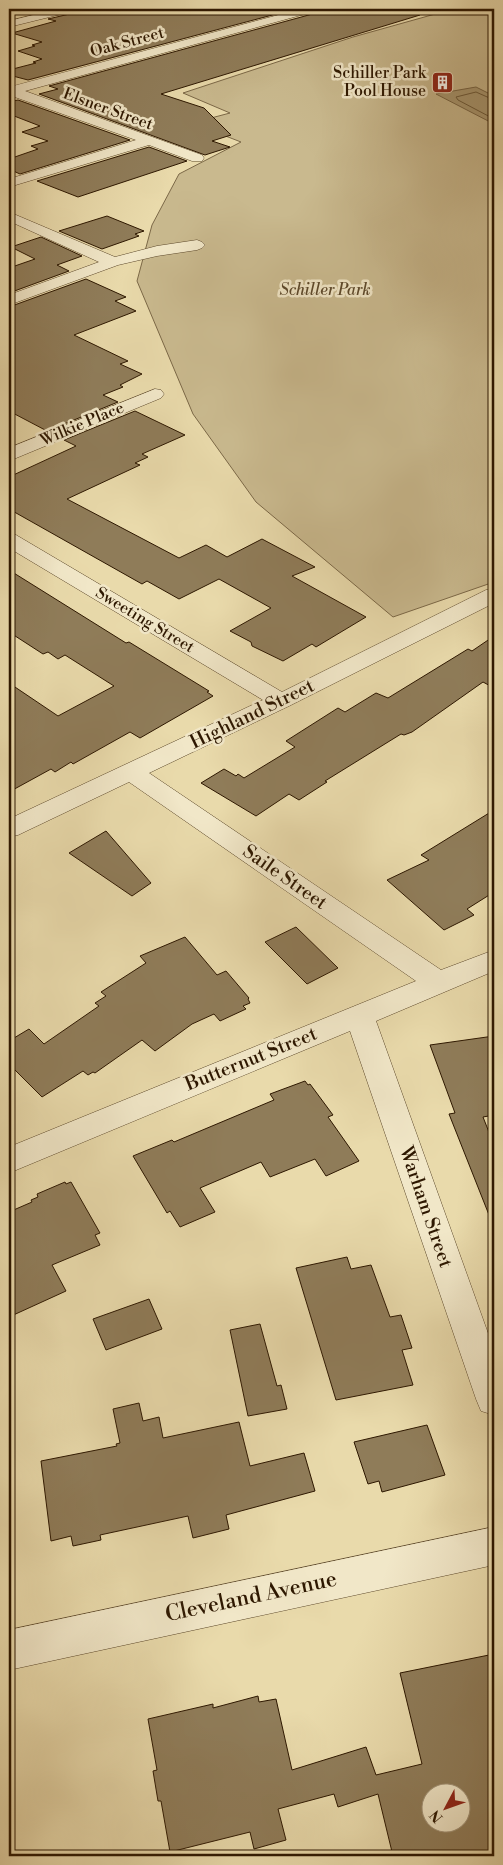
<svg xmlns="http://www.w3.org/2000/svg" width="503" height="1865" font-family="'Libre Bodoni',serif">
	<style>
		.green { fill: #c9b98e; stroke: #7b6847 }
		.water { fill: #a99871; stroke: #776444 }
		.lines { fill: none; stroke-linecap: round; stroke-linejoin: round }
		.shore { stroke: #6b5838; stroke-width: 1 }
		.building { fill: #8f7c59; stroke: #2d1700; fill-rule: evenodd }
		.minor-casing { stroke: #5c482b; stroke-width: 1 }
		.minor { fill: #f1e7c8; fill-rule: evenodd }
		.labels { text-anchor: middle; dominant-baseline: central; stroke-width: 5; stroke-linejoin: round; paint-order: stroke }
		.far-street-label { font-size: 16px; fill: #2d1700; stroke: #f1e7c8 }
		.far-poi-label { font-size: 16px; fill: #2d1700; stroke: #f1e7c8; text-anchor: end }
		.far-park-label { font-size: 16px; font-style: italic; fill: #5c482b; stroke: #f1e7c8 }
		.street-label { font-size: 19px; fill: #2d1700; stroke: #f1e7c8 }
		.near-street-label { font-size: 22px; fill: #2d1700; stroke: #f1e7c8 }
	</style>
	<rect width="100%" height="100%" fill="#e9daab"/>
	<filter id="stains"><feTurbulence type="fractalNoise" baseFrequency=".004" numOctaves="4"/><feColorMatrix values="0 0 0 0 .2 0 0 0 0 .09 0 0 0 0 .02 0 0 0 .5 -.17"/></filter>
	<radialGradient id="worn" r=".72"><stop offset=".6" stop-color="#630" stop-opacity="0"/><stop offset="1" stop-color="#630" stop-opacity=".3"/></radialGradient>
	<path class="green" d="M453,9H494V582L393,617L256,502L193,414L137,281L152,225L179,174L241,142L192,123L230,113L183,93L353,37Z"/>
	<path class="water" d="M476,87L494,96V124L436,94Z"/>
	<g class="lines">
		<path class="shore" d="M494,100L476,92L456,97L458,100L494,119"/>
	</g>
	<g class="building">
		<path d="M77,9H295L28,80L9,75V70L36,63L33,62L42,59L18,51L35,46L32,45L42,42L12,33L56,21L48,19L74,13Z"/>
		<path d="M319,9H419L420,15L161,94L204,108L231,135L212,141L230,147L205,155L39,94L58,89L49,86L316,13Z"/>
		<path d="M18,100L130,140L20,174L9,169V159L38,149L31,146L48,141L22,132L40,126L9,114V102Z"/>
		<path d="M149,147L187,161L78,197L37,181Z"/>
		<path d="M107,216L144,231L135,234L139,236L102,249L59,231Z"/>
		<path d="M41,237L82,256L57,265L69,271L9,293V268L35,259L11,247Z"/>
		<path d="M86,279L126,297L115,301L136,311L74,335L128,361L120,364L142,374L120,385L123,387L103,395L118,402L47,431L9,411V307Z"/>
		<path d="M135,411L185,435L142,454L148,457L135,463L140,465L67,499L179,558L206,545L227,557L262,539L315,567L292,576L366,617L316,647L312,644L283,661L252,646L251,642L230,631L271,608L219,579L179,599L147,581L142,584L9,509V477L76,446L64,440Z"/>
		<path d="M9,570L126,643L129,642L209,691L207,692L213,696L140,738L130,732L73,764L71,762L55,772L51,769L9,792V683L58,716L114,686L65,655L58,659L48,652L43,654L9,632Z"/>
		<path d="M494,636V688L483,682L412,732L404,735L401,734L325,781L327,782L299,800L289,794L256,816L201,783L224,769L236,776L238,774L244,778L295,747L286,741L338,708L345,712L376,693L388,698L468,649L472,651Z"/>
		<path d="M494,810V892L467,909L474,915L444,930L387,880L429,860L421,855Z"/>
		<path d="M106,831L151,883L132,896L69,853Z"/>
		<path d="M296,927L338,968L307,984L265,942Z"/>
		<path d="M185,937L217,975L226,971L249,998L248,999L250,1003L243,1006L246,1009L220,1021L214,1014L192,1024L155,1051L142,1040L95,1073L93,1072L88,1075L83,1071L42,1097L9,1064V1041L29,1029L44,1044L99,1006L95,1003L106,996L101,992L146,963L140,956Z"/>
		<path d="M494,1036V1115L483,1117L494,1145L493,1225L449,1114L455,1113L430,1045Z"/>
		<path d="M305,1081L308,1085L310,1084L333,1115L328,1117L359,1161L326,1176L315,1159L270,1177L261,1162L200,1188L215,1212L180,1227L170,1211L167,1213L133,1156L172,1140L174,1142L274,1100L270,1094Z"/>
		<path d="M65,1182L66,1184L71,1182L100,1233L95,1235L100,1245L52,1265L66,1291L9,1317V1212L32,1202L31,1200L38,1197L37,1194Z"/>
		<path d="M347,1257L351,1269L371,1265L390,1317L401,1315L412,1348L402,1350L413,1385L336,1400L296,1268Z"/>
		<path d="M149,1299L162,1329L106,1350L93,1319Z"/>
		<path d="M260,1324L277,1386L281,1385L287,1409L248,1416L230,1330Z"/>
		<path d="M139,1403L143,1421L159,1417L163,1438L239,1422L250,1466L304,1453L315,1491L226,1515L229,1529L193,1538L188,1516L100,1535L101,1540L73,1546L71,1536L51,1541L41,1461L117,1446L116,1444L120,1443L113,1409Z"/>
		<path d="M427,1425L445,1475L382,1492L379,1481L368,1484L354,1442Z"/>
		<path d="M494,1654V1856H393L378,1794L338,1807L334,1794L278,1809L286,1840L254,1849L250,1832L170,1852L161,1801H158L153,1771L157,1770L148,1719L213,1704V1708L258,1696L259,1702L276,1699L292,1770L366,1747L376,1775L422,1764L400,1673ZM430,1792H460V1822H430Z"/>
	</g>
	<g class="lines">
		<defs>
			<g id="minor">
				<path d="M58,9H75L74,11L9,27V21Z"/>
				<path d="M301,9H317L316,11L25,91L202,155L204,158L202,161H192L149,145L9,187V179L136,140L9,95V85L13,86Z"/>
				<path d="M9,212L115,257L157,246L197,240L202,242L205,245L202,248L197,250L157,256L118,265L9,305V295L99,262L9,221Z"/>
				<path d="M155,389L161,390L164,394L161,398L9,461V448Z"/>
				<path d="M9,533L16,535L282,692L486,590L494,589V603L289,706L149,773L441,970L494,950V971L376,1021L494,1350V1415L481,1411L476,1399L350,1031L9,1173V1147L416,981L129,782L18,835L9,837V819L263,700L9,548Z"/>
				<path d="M494,1527V1565L9,1670V1630Z"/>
			</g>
		</defs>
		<use href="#minor" class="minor-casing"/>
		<use href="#minor" class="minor"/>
	</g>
	<defs>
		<symbol id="building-square" viewBox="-11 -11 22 22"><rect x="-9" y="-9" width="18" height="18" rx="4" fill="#8f2418" stroke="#f1e7c8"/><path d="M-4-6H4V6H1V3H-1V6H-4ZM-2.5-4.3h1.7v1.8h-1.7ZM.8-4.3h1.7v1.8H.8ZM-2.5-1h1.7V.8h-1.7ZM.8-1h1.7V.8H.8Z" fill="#fff"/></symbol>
	</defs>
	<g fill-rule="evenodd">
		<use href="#building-square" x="430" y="70" width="25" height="25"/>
	</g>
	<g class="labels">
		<g class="far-street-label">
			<text transform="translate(127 42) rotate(-15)">Oak Street</text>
			<text transform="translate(108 109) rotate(20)">Elsner Street</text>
			<text transform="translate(82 424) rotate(-23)">Wilkie Place</text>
			<text transform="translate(145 620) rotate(31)">Sweeting Street</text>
		</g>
		<g class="far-poi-label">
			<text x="426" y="73">Schiller Park<tspan x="426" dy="18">Pool House</tspan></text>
		</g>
		<g class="far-park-label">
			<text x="325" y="290">Schiller Park</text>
		</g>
		<g class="street-label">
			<text transform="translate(252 714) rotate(-26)">Highland Street</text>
			<text transform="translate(285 877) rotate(35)">Saile Street</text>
			<text transform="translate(251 1059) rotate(-22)">Butternut Street</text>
			<text transform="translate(426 1207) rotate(71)">Warham Street</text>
		</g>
		<g class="near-street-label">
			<text transform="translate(251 1597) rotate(-12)">Cleveland Avenue</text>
		</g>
	</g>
	<rect width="503" height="1865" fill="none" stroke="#e9daab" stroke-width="30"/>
	<rect x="10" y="10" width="483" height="1845" fill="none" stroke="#2d1700" stroke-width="2.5"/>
	<rect x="15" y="15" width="473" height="1835" fill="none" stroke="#2d1700"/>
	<g transform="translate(446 1808) rotate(229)"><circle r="24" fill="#f1e7c8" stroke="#a39478"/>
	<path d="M0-4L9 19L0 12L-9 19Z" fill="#8f2418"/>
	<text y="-8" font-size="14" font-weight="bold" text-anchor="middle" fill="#2d1700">N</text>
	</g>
	<rect width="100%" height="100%" filter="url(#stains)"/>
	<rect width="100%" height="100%" fill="url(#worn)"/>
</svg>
